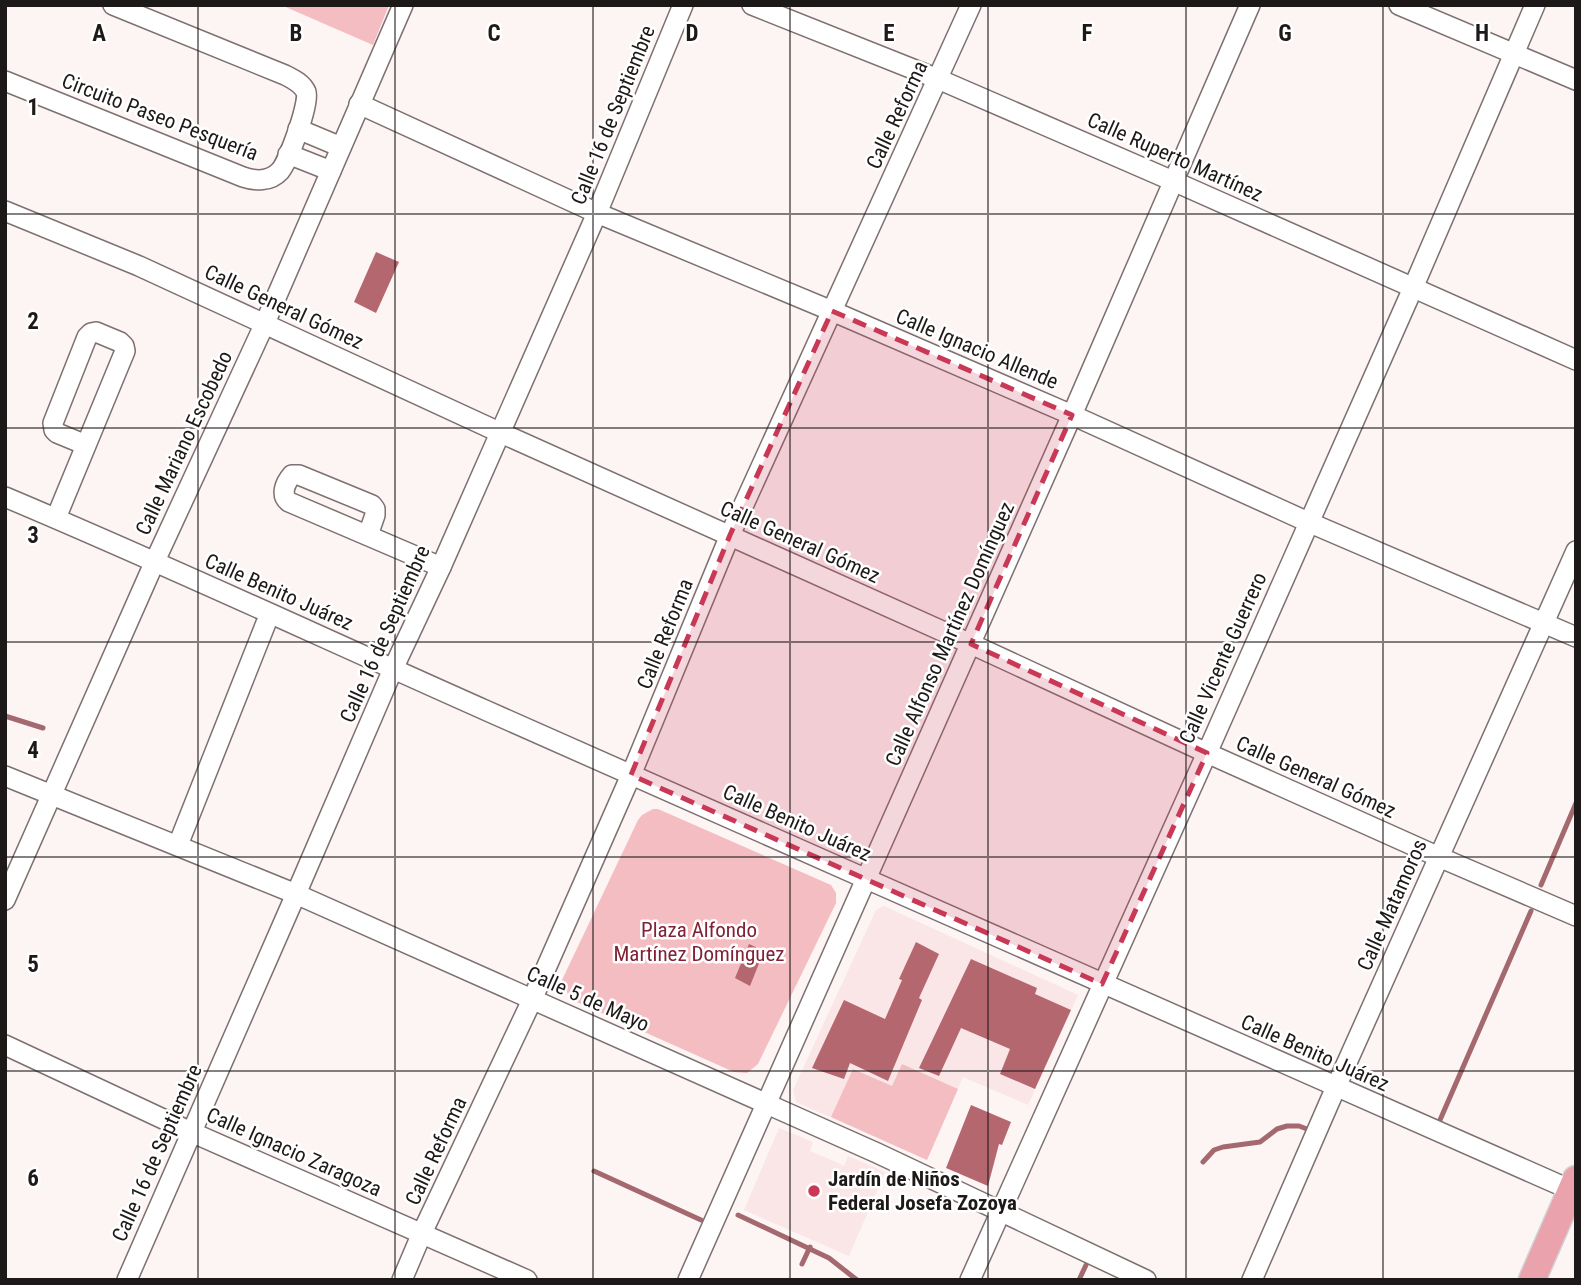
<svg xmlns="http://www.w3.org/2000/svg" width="1581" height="1285" font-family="'Roboto Condensed',sans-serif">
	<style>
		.built { fill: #fae6e7 }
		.green { fill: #f4bdc1 }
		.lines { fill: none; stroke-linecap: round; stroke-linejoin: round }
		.stream { stroke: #a3696e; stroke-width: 5 }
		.building { fill: #b5676f }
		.minor-casing { stroke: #7d7070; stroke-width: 22 }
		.major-casing { stroke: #d2d1d1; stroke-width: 29 }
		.minor { stroke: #fff; stroke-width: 19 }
		.major { stroke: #eaa2ac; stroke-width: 26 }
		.marked { fill: #c93956; fill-opacity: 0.2; stroke: #c93956; stroke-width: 5; stroke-dasharray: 14 9; stroke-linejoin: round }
		.grid { fill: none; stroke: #1e1919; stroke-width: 2; stroke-opacity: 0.55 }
		.poi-dot { fill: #c93956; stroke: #fff; stroke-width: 2.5 }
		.labels { text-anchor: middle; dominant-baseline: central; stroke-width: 5; stroke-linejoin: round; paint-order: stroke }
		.street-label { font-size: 21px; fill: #1e1919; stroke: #fff }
		.park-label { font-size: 21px; fill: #812135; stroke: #fff }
		.poi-label { font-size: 21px; font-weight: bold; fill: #1e1919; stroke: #fff; text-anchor: start }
		.grid-label { font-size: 23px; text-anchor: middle; font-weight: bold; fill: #1e1919; stroke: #fff; stroke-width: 5; stroke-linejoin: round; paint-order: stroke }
	</style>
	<rect width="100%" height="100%" fill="#fdf4f4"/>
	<g class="built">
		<path d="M884,906L1078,995L1028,1105L963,1077L927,1160L796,1102L793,1090L876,910Z"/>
		<path d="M779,1128L813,1142L810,1151L836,1162L844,1166L848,1156L885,1172L849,1256L744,1210Z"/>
	</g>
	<g class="green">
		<path d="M281,5H389L373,45Z"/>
		<path d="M653,809H658L831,885L836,893V903L758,1064L747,1073L734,1072L570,999L562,980L638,820L642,815Z"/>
		<path d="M902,1064L958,1089L927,1160L831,1117L853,1069L892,1086Z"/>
	</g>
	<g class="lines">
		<g class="stream">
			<path d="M5,716L43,728"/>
			<path d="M1541,885L1576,803"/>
			<path d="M1440,1120L1531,911"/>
			<path d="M1203,1162L1214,1150L1223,1147L1260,1142L1277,1129L1287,1126H1299L1307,1129"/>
			<path d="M594,1171L701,1220"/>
			<path d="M738,1215L829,1258L857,1280"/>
			<path d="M802,1264L810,1247"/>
			<path d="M1079,1280L1086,1265"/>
		</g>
	</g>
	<g class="building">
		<path d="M376,252L399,262L376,313L354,302Z"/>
		<path d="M916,942L939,954L919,998L922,1000L888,1081L850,1063L844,1079L812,1068L844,1000L885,1019L902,980L899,979Z"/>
		<path d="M749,944L764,951L750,986L735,978Z"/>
		<path d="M971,959L1037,988L1035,994L1071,1010L1035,1089L1000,1074L1010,1049L961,1028L939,1076L919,1068Z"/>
		<path d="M971,1105L1011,1122L1002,1145L999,1144L988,1186L946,1168Z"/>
	</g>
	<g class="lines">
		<defs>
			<g id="minor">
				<path d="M752,5L938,79L1173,181L1576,360"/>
				<path d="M1399,5L1576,80"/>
				<path d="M5,81L243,177C255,181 270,182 280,171C288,162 310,103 306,92C302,83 293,79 285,75L113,5"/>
				<path d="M359,104L597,213L832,311L1072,415L1308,522L1576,637"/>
				<path d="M298,129L341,147"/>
				<path d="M288,154L331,171"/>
				<path d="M5,211L139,266L501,433L971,644L1207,753L1439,857L1576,916"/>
				<path d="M5,497C167,565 325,639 485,710C847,870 1208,1031 1571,1190"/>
				<path d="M56,518L125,351L124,346L120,342L96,332L91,333L87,337L53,423L54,430L57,433L86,445"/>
				<path d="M368,535L375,515V509L372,505L299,475H292C285,483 280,495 289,502L441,567"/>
				<path d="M5,776L296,894L877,1153L1146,1280"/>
				<path d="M178,845L266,623"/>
				<path d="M5,900L155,561L265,323L403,5"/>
				<path d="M5,1045L191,1132L527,1280"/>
				<path d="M127,1280L296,894L393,669L441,567L597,213L683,5"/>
				<path d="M402,1280L422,1233L532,1000L631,775L730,535L971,5"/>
				<path d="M688,1280L1072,415L1250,5"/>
				<path d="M970,1280L1207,753L1413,288L1535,5"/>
				<path d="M1252,1280L1336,1087L1576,551"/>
			</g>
			<path id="major" d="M1532,1280L1576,1179"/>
		</defs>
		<use href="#minor" class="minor-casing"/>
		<use href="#major" class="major-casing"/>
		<use href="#minor" class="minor"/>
		<use href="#major" class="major"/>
	</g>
	<path class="marked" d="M832,311L1072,415L971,644L1207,753L1102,984L631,775L730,535Z"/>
	<path class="grid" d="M198,5V1280M395,5V1280M593,5V1280M790,5V1280M988,5V1280M1186,5V1280M1383,5V1280M5,214H1576M5,428H1576M5,642H1576M5,857H1576M5,1071H1576"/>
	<circle class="poi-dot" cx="814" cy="1191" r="7"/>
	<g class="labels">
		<g class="street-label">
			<text transform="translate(613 115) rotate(-68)">Calle 16 de Septiembre</text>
			<text transform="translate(897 115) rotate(-65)">Calle Reforma</text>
			<text transform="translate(160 117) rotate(21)">Circuito Paseo Pesquería</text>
			<text transform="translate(1175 157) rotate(24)">Calle Ruperto Martínez</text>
			<text transform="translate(284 307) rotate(25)">Calle General Gómez</text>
			<text transform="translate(977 349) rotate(23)">Calle Ignacio Allende</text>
			<text transform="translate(184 443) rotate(-65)">Calle Mariano Escobedo</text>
			<text transform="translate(800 542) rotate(24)">Calle General Gómez</text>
			<text transform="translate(279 592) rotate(24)">Calle Benito Juárez</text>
			<text transform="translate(385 634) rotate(-66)">Calle 16 de Septiembre</text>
			<text transform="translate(665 634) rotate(-68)">Calle Reforma</text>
			<text transform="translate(950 634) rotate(-66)">Calle Alfonso Martínez Domínguez</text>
			<text transform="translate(1223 658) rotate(-66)">Calle Vicente Guerrero</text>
			<text transform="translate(1316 777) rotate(24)">Calle General Gómez</text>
			<text transform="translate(797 823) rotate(24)">Calle Benito Juárez</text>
			<text transform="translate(1392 905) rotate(-66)">Calle Matamoros</text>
			<text transform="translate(588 999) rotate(24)">Calle 5 de Mayo</text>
			<text transform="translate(1315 1053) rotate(24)">Calle Benito Juárez</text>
			<text transform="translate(436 1151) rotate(-65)">Calle Reforma</text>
			<text transform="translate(294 1152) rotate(24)">Calle Ignacio Zaragoza</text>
			<text transform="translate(157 1153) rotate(-66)">Calle 16 de Septiembre</text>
		</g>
		<g class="park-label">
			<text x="699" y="930">Plaza Alfondo<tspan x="699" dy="24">Martínez Domínguez</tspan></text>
		</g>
		<g class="poi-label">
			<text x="828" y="1179">Jardín de Niños<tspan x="828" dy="24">Federal Josefa Zozoya</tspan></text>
		</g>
	</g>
	<g class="grid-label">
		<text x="99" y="41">A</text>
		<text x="296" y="41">B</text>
		<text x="494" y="41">C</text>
		<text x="692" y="41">D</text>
		<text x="889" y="41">E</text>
		<text x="1087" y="41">F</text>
		<text x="1285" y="41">G</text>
		<text x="1482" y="41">H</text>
		<text x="33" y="115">1</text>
		<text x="33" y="329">2</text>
		<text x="33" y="543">3</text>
		<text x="33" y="758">4</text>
		<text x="33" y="972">5</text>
		<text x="33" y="1186">6</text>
	</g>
	<rect width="1581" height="1285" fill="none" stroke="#1e1919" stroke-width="14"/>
</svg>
